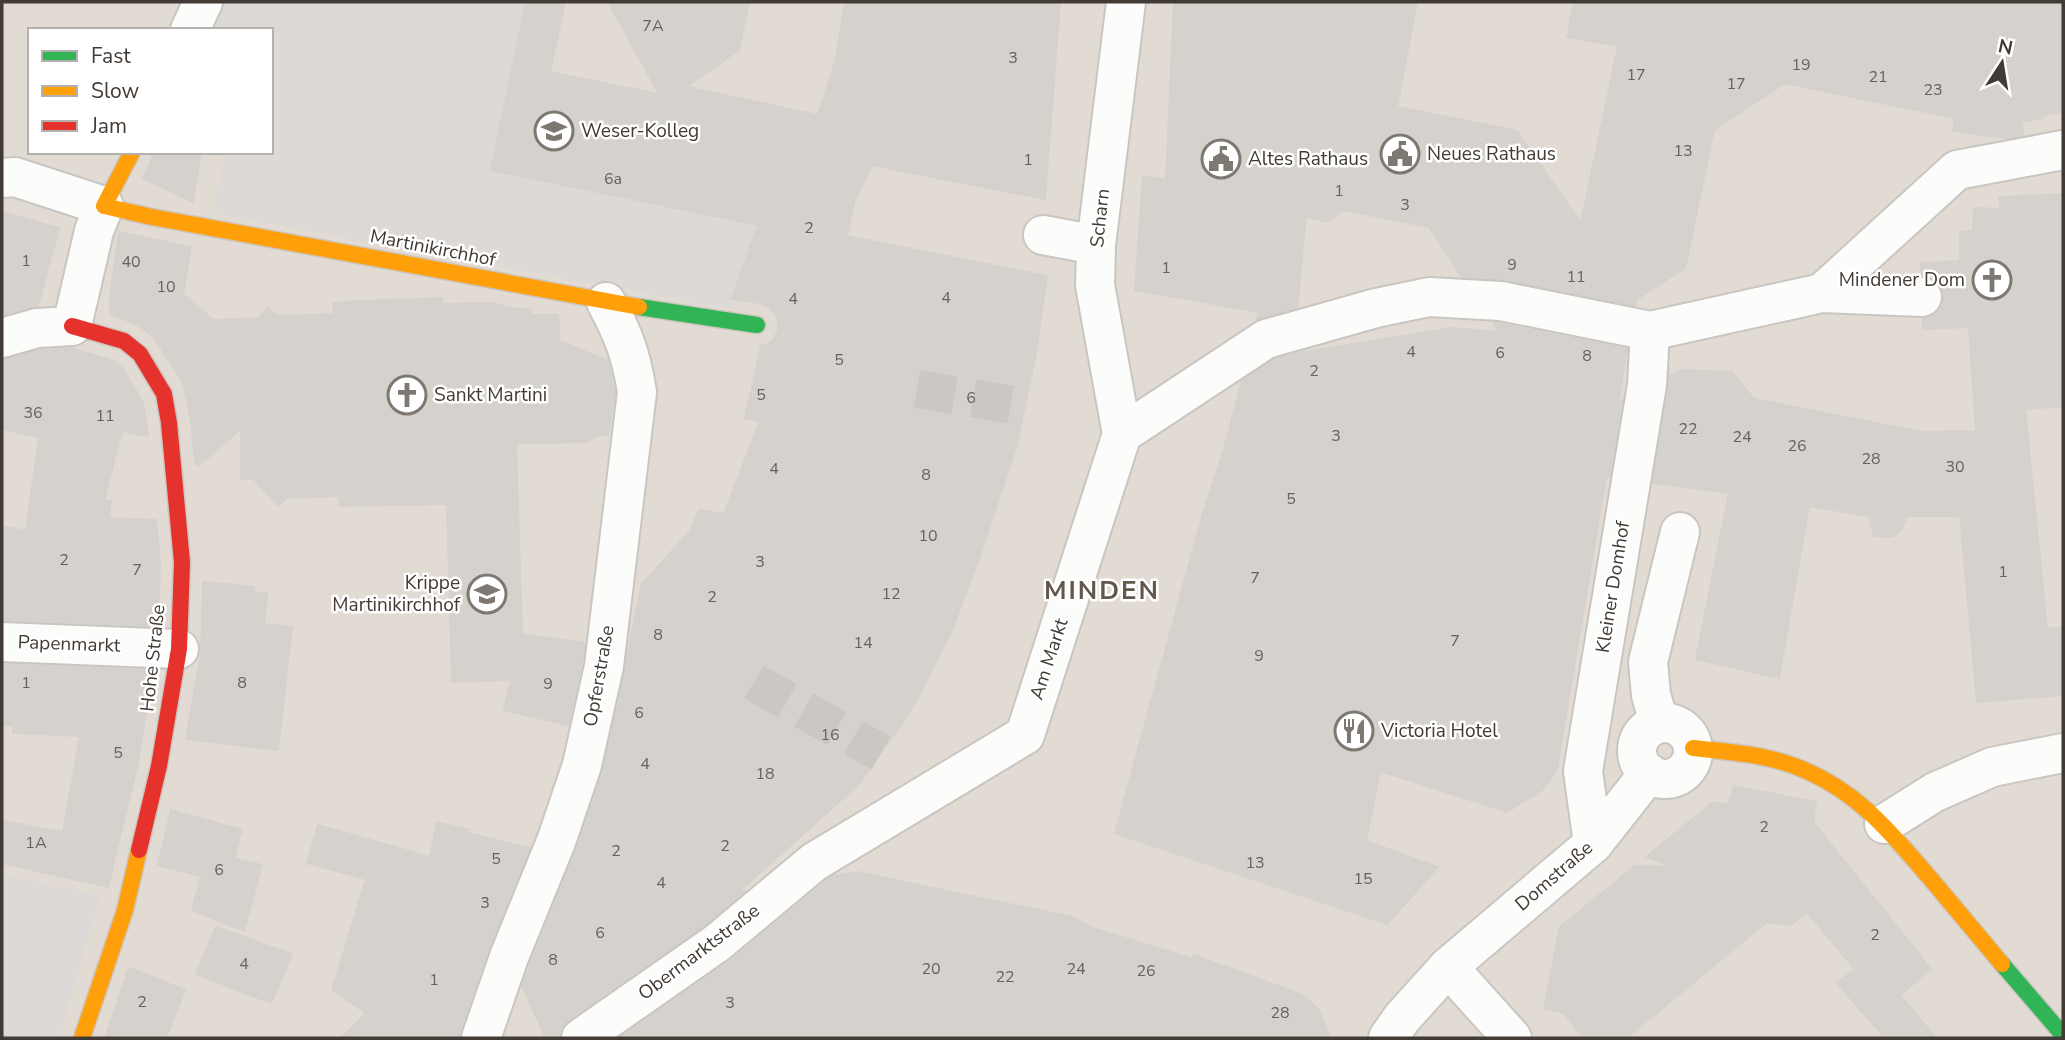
<svg xmlns="http://www.w3.org/2000/svg" width="2065" height="1040" font-family="'Nunito Sans',sans-serif">
	<style>
		.residential { fill: #e1dbd3; fill-rule: evenodd }
		.parking { fill: #dcd9d6 }
		.building { fill: #d5d1cd; stroke: #d5d1cc; stroke-width: 2 }
		.lines { fill: none; stroke-linecap: round; stroke-linejoin: round }
		.street-tunnel { stroke: #cbc7c2; stroke-width: 38; stroke-dasharray: 38 19; stroke-linecap: butt }
		.street-casing { stroke: #c9c6c2; stroke-width: 42 }
		.fast-casing { stroke: #ccc6be; stroke-width: 19 }
		.slow-casing { stroke: #ccc6be; stroke-width: 19 }
		.jam-casing { stroke: #ccc6be; stroke-width: 19 }
		.street { stroke: #fcfcfb; stroke-width: 38 }
		.fast { stroke: #30b455; stroke-width: 16 }
		.slow { stroke: #ff9f0a; stroke-width: 16 }
		.jam { stroke: #e5322d; stroke-width: 16 }
		.labels { text-anchor: middle; dominant-baseline: central; stroke-width: 5; stroke-linejoin: round; paint-order: stroke }
		.number-label { font-size: 16px; fill: #68615c }
		.poi-label { font-size: 19px; fill: #423a34; stroke: #fff; text-anchor: start }
		.street-label { font-size: 19px; fill: #423a34; stroke: #fff }
		.district-label { font-size: 26px; font-weight: bold; letter-spacing: 2px; fill: #64574b; stroke: #fff }
	</style>
	<rect width="100%" height="100%" fill="#edeae6"/>
	<path class="residential" d="M2,2H2063V1038H2ZM30,30H271V152H30Z"/>
	<g class="parking">
		<path d="M221,2H527L516,52L758,225L732,300L733,309L213,213L225,152H271V30H207Z"/>
		<path d="M2,875L100,895L59,1038H2Z"/>
	</g>
	<g class="building">
		<path d="M526,2H565L550,72L659,94L608,2H749L739,50L686,87L818,115L836,59L845,2H1060L1045,199L872,165L855,199L847,236L1047,276L1035,359L1016,448L977,565L949,637L909,714L857,786L738,892L745,891L704,926L568,1020L562,1028L559,1038H546L522,986L577,847L603,772L642,584L691,530L699,510L724,514L760,421L745,418L761,346L766,345L774,339L779,328L777,316L770,308L760,303L732,299L758,225L491,170Z"/>
		<path d="M1174,2H1417L1397,107L1517,131L1581,223L1618,46L1567,37L1574,2H2063V112L2040,116L2041,118L2022,122L2023,135L2006,138L1953,131L1955,118L1785,83L1714,130L1685,268L1636,300L1635,306L1505,280L1462,277L1429,227L1344,210L1327,222L1306,217L1297,308L1257,319L1259,312L1135,290L1143,176L1166,180Z"/>
		<path d="M154,152H201L193,202L143,178L151,162Z"/>
		<path d="M2063,194V406L2025,409L2047,629L2063,627V695L1977,702L1960,516H1907L1902,530L1892,537L1874,536L1869,516L1809,506L1779,678L1696,659L1729,493L1653,483L1669,376L1681,370L1732,372L1754,399L1921,432L1976,431L1969,327L1923,329V319L1933,316L1940,309L1944,297L1941,286L1934,279L1921,275V263L1960,261V232L1973,231L1974,208L2001,209L1999,197Z"/>
		<path d="M2,212L59,228L38,306L2,315Z"/>
		<path d="M119,232L191,247L183,294L213,320L259,318L268,308L278,316L334,314L333,303L359,301L442,298V304L490,303L503,305V307L531,310V315H558L560,341L608,361L615,393L608,435H600L585,442L516,443L522,634L585,643L582,662L568,725L504,710L511,680L452,682L447,504L340,506V496L286,498L278,506L253,478L241,479V429L198,466L195,462L191,419L183,383L154,337L137,324L110,314L111,289Z"/>
		<path d="M1493,322L1627,349L1618,403L1622,401L1610,477H1606L1557,768L1549,781L1542,790L1507,812L1380,771L1366,841L1438,867L1387,924L1115,833L1203,513L1224,449L1242,381L1275,359L1292,354L1452,328L1499,332Z"/>
		<path d="M70,348L114,361L123,369L143,402L148,436L122,431L104,500L111,501L109,518L156,520L160,563L158,626L2,620V526L26,531L39,437L2,429V359L41,350Z"/>
		<path d="M203,582L254,587V592L267,594L264,624L292,627L278,750L186,739L201,653Z"/>
		<path d="M2,664L153,670L138,762L108,887L2,863V821L63,832L80,736L13,733V726L2,725Z"/>
		<path d="M1734,786L1816,802L1813,822L1931,969L1900,995L1936,1038H1885L1837,983L1855,969L1807,912L1791,925L1767,922L1626,1038H1584L1563,1013L1544,1009L1560,927L1635,866L1676,867L1646,857L1713,802L1728,805Z"/>
		<path d="M171,810L242,830L234,858L262,865L244,931L192,910L201,876L158,865Z"/>
		<path d="M437,822L469,830L468,833L530,848L488,950L460,1031V1038H341L366,1013L332,990L366,879L307,863L318,825L430,857Z"/>
		<path d="M857,872L1072,917L1090,927L1193,959L1194,955L1303,995L1319,1010L1331,1038H619L730,961L827,880L833,876Z"/>
		<path d="M216,927L292,954L271,1003L196,974Z"/>
		<path d="M129,968L185,990L166,1038H105Z"/>
	</g>
	<g class="lines">
		<g class="street-tunnel">
			<path d="M917,389L1025,407"/>
			<path d="M754,682L881,753"/>
		</g>
		<defs>
			<g id="street">
				<path d="M190,30L203,2"/>
				<path d="M2,178L15,177L104,206L94,231L72,326L37,328L2,338"/>
				<path d="M1043,235L1096,245"/>
				<path d="M1822,293L1957,170L2063,150"/>
				<path d="M1122,434L1095,285L1096,245L1126,2"/>
				<path d="M2,642L179,649"/>
				<path d="M1659,723L1651,695L1648,662L1680,532"/>
				<circle cx="1665" cy="751" r="28"/>
				<path d="M1884,824L1935,792L1992,767L2063,753"/>
				<path d="M1593,844L1583,771L1647,385L1650,331"/>
				<path d="M1448,967L1512,1038"/>
				<path d="M481,1038L509,957L557,839L582,765L604,666L637,392C631,354 624,336 606,302"/>
				<path d="M581,1038L717,943L814,862L1025,735L1122,434L1266,339L1376,308L1429,297L1501,301L1650,331L1822,293L1922,297"/>
				<path d="M1388,1038L1402,1018L1448,967L1593,844L1649,773"/>
			</g>
			<g id="fast">
				<path d="M639,307L757,325"/>
				<path d="M2002,964L2063,1035"/>
			</g>
			<g id="slow">
				<path d="M132,152L104,206L152,217L639,307"/>
				<path d="M1693,748C1728,752 1764,754 1797,767C1857,790 1890,832 1930,878C1954,907 1978,935 2002,964"/>
				<path d="M82,1038L125,910L139,850"/>
			</g>
			<path id="jam" d="M72,326L124,341L140,354L164,394L169,423L182,562L179,649L159,766L139,850"/>
		</defs>
		<use href="#street" class="street-casing"/>
		<use href="#fast" class="fast-casing"/>
		<use href="#slow" class="slow-casing"/>
		<use href="#jam" class="jam-casing"/>
		<use href="#street" class="street"/>
		<use href="#fast" class="fast"/>
		<use href="#slow" class="slow"/>
		<use href="#jam" class="jam"/>
	</g>
	<defs>
		<symbol id="school-ring" viewBox="-11 -11 22 22"><circle r="9.5" fill="#fff" stroke="#7e7872" stroke-width="1.5"/><path d="M0-5L7-2L0 1L-7-2ZM-4 1L0 2.5L4 1V4Q0 6-4 4Z" fill="#7e7872"/></symbol>
		<symbol id="civic-ring" viewBox="-11 -11 22 22"><circle r="9.5" fill="#fff" stroke="#7e7872" stroke-width="1.5"/><path d="M-.6-6.5H3V-4.5H.6V-3L4-1V1h2V6H-6V1h2V-1L-.6-3ZM-1.2 2.5V6h2.4V2.5Z" fill="#7e7872"/></symbol>
		<symbol id="church-ring" viewBox="-11 -11 22 22"><circle r="9.5" fill="#fff" stroke="#7e7872" stroke-width="1.5"/><path d="M-1.2-6h2.4v3.5h3.3v2.4h-3.3V6h-2.4V-.1h-3.3v-2.4h3.3Z" fill="#7e7872"/></symbol>
		<symbol id="restaurant-ring" viewBox="-11 -11 22 22"><circle r="9.5" fill="#fff" stroke="#7e7872" stroke-width="1.5"/><path d="M-5-6h1v4h1v-4h1v4h1v-4h1v5L-1.5 .5V6h-2V.5L-5-1ZM5-6V6H3V1.5H1.5Q1.5-4 5-6Z" fill="#7e7872"/></symbol>
	</defs>
	<g fill-rule="evenodd">
		<use href="#school-ring" x="532" y="109" width="44" height="44"/>
		<use href="#civic-ring" x="1378" y="132" width="44" height="44"/>
		<use href="#civic-ring" x="1199" y="137" width="44" height="44"/>
		<use href="#church-ring" x="1970" y="258" width="44" height="44"/>
		<use href="#church-ring" x="385" y="373" width="44" height="44"/>
		<use href="#school-ring" x="465" y="572" width="44" height="44"/>
		<use href="#restaurant-ring" x="1332" y="709" width="44" height="44"/>
	</g>
	<g class="labels">
		<g class="number-label">
			<text x="653" y="26">7A</text>
			<text x="1013" y="58">3</text>
			<text x="1801" y="65">19</text>
			<text x="1636" y="75">17</text>
			<text x="1878" y="77">21</text>
			<text x="1736" y="84">17</text>
			<text x="1933" y="90">23</text>
			<text x="1683" y="151">13</text>
			<text x="1028" y="160">1</text>
			<text x="613" y="179">6a</text>
			<text x="1339" y="191">1</text>
			<text x="1405" y="205">3</text>
			<text x="809" y="228">2</text>
			<text x="26" y="261">1</text>
			<text x="131" y="262">40</text>
			<text x="1512" y="265">9</text>
			<text x="1166" y="268">1</text>
			<text x="1576" y="277">11</text>
			<text x="166" y="287">10</text>
			<text x="946" y="298">4</text>
			<text x="793" y="299">4</text>
			<text x="1411" y="352">4</text>
			<text x="1500" y="353">6</text>
			<text x="1587" y="356">8</text>
			<text x="839" y="360">5</text>
			<text x="1314" y="371">2</text>
			<text x="761" y="395">5</text>
			<text x="971" y="398">6</text>
			<text x="33" y="413">36</text>
			<text x="105" y="416">11</text>
			<text x="1688" y="429">22</text>
			<text x="1336" y="436">3</text>
			<text x="1742" y="437">24</text>
			<text x="1797" y="446">26</text>
			<text x="1871" y="459">28</text>
			<text x="1955" y="467">30</text>
			<text x="774" y="469">4</text>
			<text x="926" y="475">8</text>
			<text x="1291" y="499">5</text>
			<text x="928" y="536">10</text>
			<text x="64" y="560">2</text>
			<text x="760" y="562">3</text>
			<text x="137" y="570">7</text>
			<text x="2003" y="572">1</text>
			<text x="1255" y="578">7</text>
			<text x="891" y="594">12</text>
			<text x="712" y="597">2</text>
			<text x="658" y="635">8</text>
			<text x="1455" y="641">7</text>
			<text x="863" y="643">14</text>
			<text x="1259" y="656">9</text>
			<text x="26" y="683">1</text>
			<text x="242" y="683">8</text>
			<text x="548" y="684">9</text>
			<text x="639" y="713">6</text>
			<text x="830" y="735">16</text>
			<text x="118" y="753">5</text>
			<text x="645" y="764">4</text>
			<text x="765" y="774">18</text>
			<text x="1764" y="827">2</text>
			<text x="36" y="843">1A</text>
			<text x="725" y="846">2</text>
			<text x="616" y="851">2</text>
			<text x="496" y="859">5</text>
			<text x="1255" y="863">13</text>
			<text x="219" y="870">6</text>
			<text x="1363" y="879">15</text>
			<text x="661" y="883">4</text>
			<text x="485" y="903">3</text>
			<text x="600" y="933">6</text>
			<text x="1875" y="935">2</text>
			<text x="553" y="960">8</text>
			<text x="244" y="964">4</text>
			<text x="931" y="969">20</text>
			<text x="1076" y="969">24</text>
			<text x="1146" y="971">26</text>
			<text x="1005" y="977">22</text>
			<text x="434" y="980">1</text>
			<text x="142" y="1002">2</text>
			<text x="730" y="1003">3</text>
			<text x="1280" y="1013">28</text>
		</g>
		<g class="poi-label">
			<text x="581" y="131">Weser-Kolleg</text>
			<text x="1427" y="154">Neues Rathaus</text>
			<text x="1248" y="159">Altes Rathaus</text>
			<text x="1965" y="280" text-anchor="end">Mindener Dom</text>
			<text x="434" y="395">Sankt Martini</text>
			<text x="460" y="583" text-anchor="end">Krippe<tspan x="460" dy="22">Martinikirchhof</tspan></text>
			<text x="1381" y="731">Victoria Hotel</text>
		</g>
		<g class="street-label">
			<text transform="translate(1100 218) rotate(-84)">Scharn</text>
			<text transform="translate(433 248) rotate(11)">Martinikirchhof</text>
			<text transform="translate(1613 587) rotate(-81)">Kleiner Domhof</text>
			<text transform="translate(69 644) rotate(2)">Papenmarkt</text>
			<text transform="translate(153 658) rotate(-84)">Hohe Straße</text>
			<text transform="translate(1049 659) rotate(-72)">Am Markt</text>
			<text transform="translate(599 676) rotate(-80)">Opferstraße</text>
			<text transform="translate(1554 876) rotate(-41)">Domstraße</text>
			<text transform="translate(699 952) rotate(-37)">Obermarktstraße</text>
		</g>
		<g class="district-label">
			<text x="1102" y="590">MINDEN</text>
		</g>
	</g>
	<rect width="2065" height="1040" fill="none" stroke="#423a34" stroke-width="7"/>
	<rect x="28" y="28" width="245" height="126" fill="#ffffff" stroke="#b3b0ae" stroke-width="2"/>
	<rect x="42" y="51" width="35" height="10" fill="#30b455" stroke="#b3b0ae" stroke-width="2"/>
	<text x="91" y="63" font-size="21" fill="#423a34">Fast</text>
	<rect x="42" y="86" width="35" height="10" fill="#ff9f0a" stroke="#b3b0ae" stroke-width="2"/>
	<text x="91" y="98" font-size="21" fill="#423a34">Slow</text>
	<rect x="42" y="121" width="35" height="10" fill="#e5322d" stroke="#b3b0ae" stroke-width="2"/>
	<text x="91" y="133" font-size="21" fill="#423a34">Jam</text>
	<g transform="translate(2002 63) rotate(12)" stroke="#ffffff" stroke-width="5" paint-order="stroke">
	<path d="M0-5L12 26L0 18L-12 26Z" fill="#423a34"/>
	<text y="-10" font-size="19" font-weight="bold" text-anchor="middle" fill="#423a34">N</text>
	</g>
</svg>
